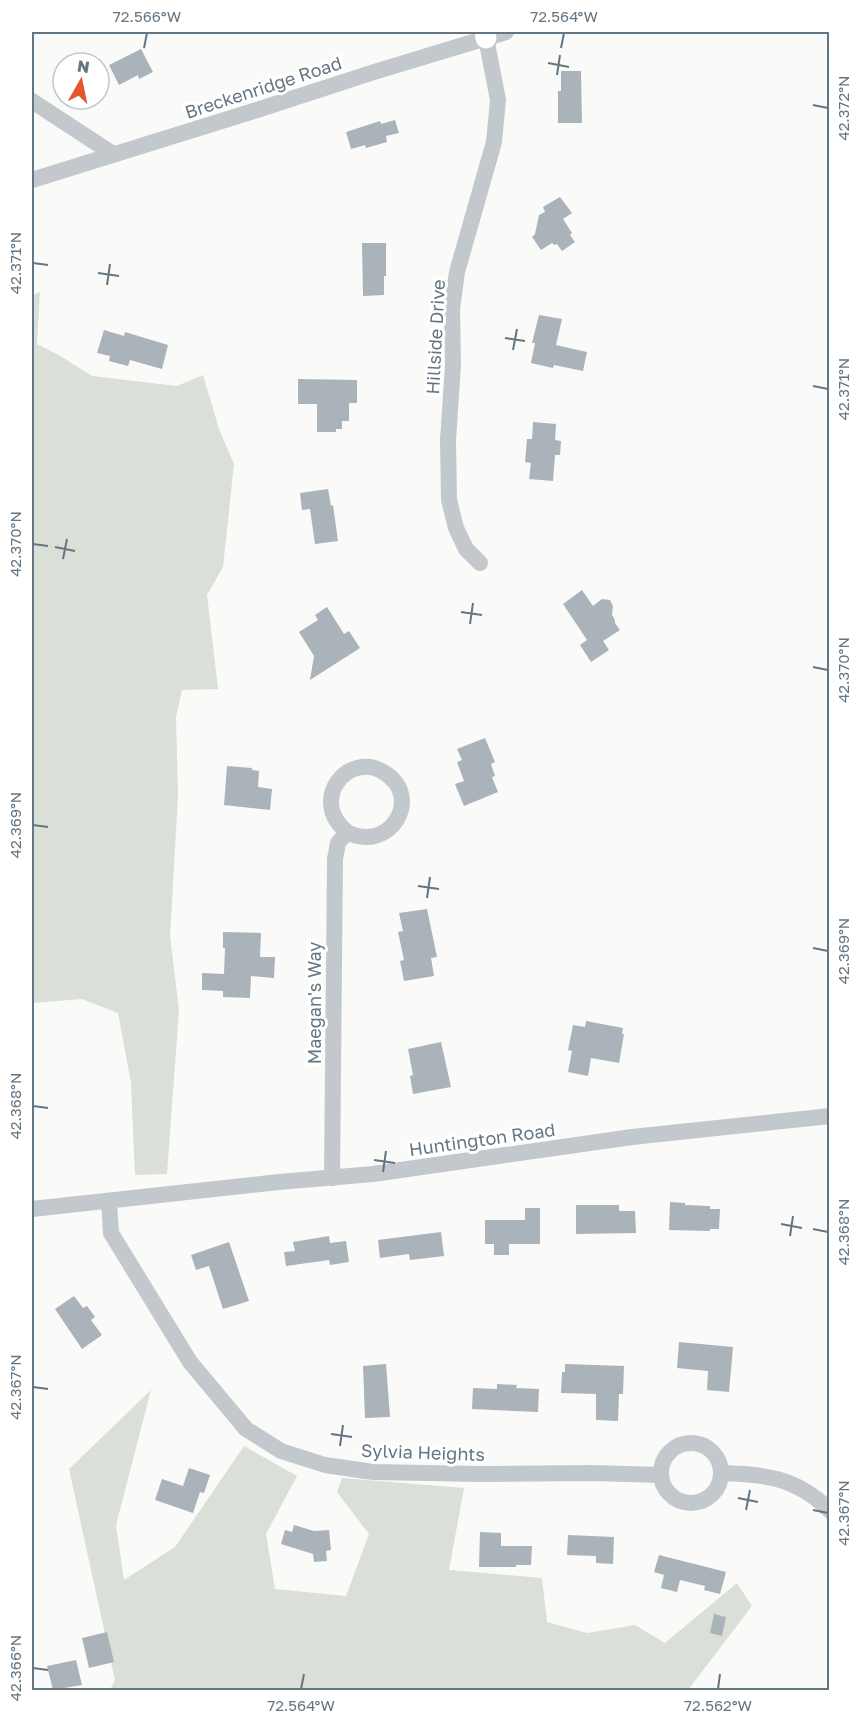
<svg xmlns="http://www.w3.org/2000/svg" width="861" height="1722" font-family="'Golos Text',sans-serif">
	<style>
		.green { fill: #dadfd7 }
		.building { fill: #aab3b9 }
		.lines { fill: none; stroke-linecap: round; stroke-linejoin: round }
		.major-casing { stroke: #b5babe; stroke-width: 24 }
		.minor { stroke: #c3c8cc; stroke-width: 16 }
		.major { stroke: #fff; stroke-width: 21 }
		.ticks { fill: none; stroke: #657683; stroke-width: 2 }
		.labels { text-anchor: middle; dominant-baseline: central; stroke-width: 6; stroke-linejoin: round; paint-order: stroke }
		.street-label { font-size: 18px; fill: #657683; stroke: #fff }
		.neatline { fill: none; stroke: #657683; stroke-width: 2 }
		.ticks-label { font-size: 15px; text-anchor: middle; fill: #657683 }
	</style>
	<rect width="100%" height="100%" fill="#fafaf8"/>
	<g class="green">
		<path d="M40,292L37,344L59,355L92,376L177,386L203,375L219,429L234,464L223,567L207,595L218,689L182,690L176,717L178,796L170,936L179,1010L167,1174L135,1175L131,1083L118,1013L82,999L32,1003V295Z"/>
		<path d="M151,1390L116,1525L124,1580L175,1547L244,1446L297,1476L266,1534L275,1589L346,1596L369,1534L337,1492L342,1478L464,1488L449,1570L542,1578L547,1622L587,1633L635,1625L665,1643L737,1583L752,1606L688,1690H110L115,1680L69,1469Z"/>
	</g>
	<g class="building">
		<path d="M141,49L153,72L139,79L138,75L119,85L109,65Z"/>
		<path d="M561,71H581L582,123H558V91H561Z"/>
		<path d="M395,120L399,133L386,136L387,142L366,148L365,145L351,149L346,132L380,121L381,124Z"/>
		<path d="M560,197L572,213L563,219L572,233L570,235L575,242L562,251L557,244L554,245L552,243L541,250L532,237L535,234L539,215L545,212L543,207Z"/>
		<path d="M362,243H386V276H384V295L363,296Z"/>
		<path d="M539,315L562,319L556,345L587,352L583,371L554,365L553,368L531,363L535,343H532Z"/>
		<path d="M104,330L124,336L125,332L168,345L162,369L130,360L128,366L109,361L110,356L97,353Z"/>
		<path d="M298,379L357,380V403H349V421H342V429H336V432H317V404H298Z"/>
		<path d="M533,422L556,424L555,440L561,441L560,455H555L553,481L529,479L531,463L525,462L527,439H532Z"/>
		<path d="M328,489L331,506L333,505L338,541L315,544L310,509L302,510L300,493Z"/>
		<path d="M582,590L593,606L602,599L610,600L613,606L612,615L615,620V623L620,630L603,641L609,650L591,662L580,645L587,640L563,604Z"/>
		<path d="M327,607L344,634L349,631L360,648L310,680L314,656L299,632L318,620L315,615Z"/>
		<path d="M485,738L495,762L491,764L495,776L492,777L498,792L464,806L455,784L464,781L457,762L462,760L457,749Z"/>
		<path d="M227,766L252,768V770L259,771L258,787L272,789L270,810L224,805Z"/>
		<path d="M427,909L437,957L431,958L434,976L404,981L400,961L404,960L398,932L403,931L399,913Z"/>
		<path d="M223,932L261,933L260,957H275L274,978L251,976L250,998L223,997V991L202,990V973L224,974L225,948H223Z"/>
		<path d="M586,1021L623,1028L622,1034H624L619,1063L591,1058L588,1076L568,1072L572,1051L568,1050L573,1025L585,1027Z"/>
		<path d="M441,1042L451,1087L413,1094L410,1076L413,1075L408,1049Z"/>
		<path d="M670,1202L685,1203V1205L710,1206V1209H720L719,1229H710V1231L669,1230Z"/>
		<path d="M576,1205H619V1211H635L636,1233L576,1234Z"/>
		<path d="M525,1208H540V1244H509V1255H494V1244H485V1220H525Z"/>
		<path d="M441,1232L444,1256L410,1260L409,1254L380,1258L378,1240Z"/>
		<path d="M329,1236L330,1243L346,1241L349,1262L330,1265L329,1260L286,1266L284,1252L295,1251L293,1242Z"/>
		<path d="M229,1242L249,1301L223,1309L209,1266L196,1270L191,1255Z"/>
		<path d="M74,1296L83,1308L87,1306L95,1317L91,1320L102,1335L82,1349L55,1309Z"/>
		<path d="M679,1342L733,1347L729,1392L707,1390L708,1371L677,1368Z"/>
		<path d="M386,1364L390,1417L365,1418L363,1366Z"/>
		<path d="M565,1364L624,1366L623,1394H619L618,1421L596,1420V1394L561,1393L562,1372H565Z"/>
		<path d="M497,1384L517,1385L516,1388L539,1389L538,1412L472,1409L473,1388L497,1389Z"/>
		<path d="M189,1468L210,1475L204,1493L200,1492L193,1513L155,1500L162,1479L183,1486Z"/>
		<path d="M294,1525L314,1531L329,1530L331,1550L326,1551L327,1561L314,1562L313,1554L281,1544L285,1530L292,1532Z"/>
		<path d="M480,1532L501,1533V1546H532L531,1565H516V1567H479Z"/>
		<path d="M568,1535L614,1537L613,1564L596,1563V1556L567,1555Z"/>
		<path d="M659,1555L726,1572L720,1594L704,1590L705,1586L680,1580L677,1592L661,1588L664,1575L654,1572Z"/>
		<path d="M714,1614L726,1617L722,1636L710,1633Z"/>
		<path d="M107,1632L114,1662L89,1668L82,1638Z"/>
		<path d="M76,1660L82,1685L53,1690L47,1666Z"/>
	</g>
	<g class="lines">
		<defs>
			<path id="major" d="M485,32L486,38"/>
		</defs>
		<use href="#major" class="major-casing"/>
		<g class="minor">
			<path d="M32,101L113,154"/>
			<path d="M32,180L257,110L371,73L506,32"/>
			<path d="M480,563L466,549L456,528L449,500L448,440L453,365L452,309L457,272L494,142L498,100L486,38"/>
			<path d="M332,1178L335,859L338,843L347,832C308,801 348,749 385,773C424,798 389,854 347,832"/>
			<path d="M109,1201L111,1233L190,1362L246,1429L281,1451L325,1465L373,1472L479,1474L592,1473L661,1475"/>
			<path d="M32,1209L279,1182L373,1174L632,1137L830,1116"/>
			<circle cx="691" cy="1473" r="30"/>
			<path d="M722,1473C765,1474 798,1478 830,1511"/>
		</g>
		<use href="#major" class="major"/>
	</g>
	<path class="ticks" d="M144,48L147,33M561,48L564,33M548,63L569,67M557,75L560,55M813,105L828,108M33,263L48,265M98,273L119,276M107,285L110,264M505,338L525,341M513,350L517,329M813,386L828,389M33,544L48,546M55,547L75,551M63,559L67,539M461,612L482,615M470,624L473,603M813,667L828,670M33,825L48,827M418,886L439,889M427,898L430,877M813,948L828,951M33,1106L48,1108M374,1160L395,1163M383,1172L386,1151M781,1224L802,1228M813,1229L828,1232M790,1236L793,1216M33,1387L48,1389M331,1434L352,1437M340,1446L343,1425M738,1498L758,1502M746,1510L750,1490M813,1510L828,1513M33,1668L48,1670M301,1689L304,1674M718,1689L720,1674"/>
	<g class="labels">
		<g class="street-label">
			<text transform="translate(263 87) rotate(-18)">Breckenridge Road</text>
			<text transform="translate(435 337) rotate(-87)">Hillside Drive</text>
			<text transform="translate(314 1003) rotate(-90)">Maegan's Way</text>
			<text transform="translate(482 1139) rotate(-8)">Huntington Road</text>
			<text transform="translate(423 1452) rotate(2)">Sylvia Heights</text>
		</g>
	</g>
	<rect width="861" height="1722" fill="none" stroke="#ffffff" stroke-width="66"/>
	<g transform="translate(81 81) rotate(9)"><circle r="28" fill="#ffffff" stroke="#c1c8cd" stroke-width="1.5"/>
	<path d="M0-4.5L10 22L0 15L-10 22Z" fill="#e4572e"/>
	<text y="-9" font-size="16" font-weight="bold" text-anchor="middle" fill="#657683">N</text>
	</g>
	<rect x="33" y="33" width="795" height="1656" class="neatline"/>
	<g class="ticks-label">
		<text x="147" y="22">72.566°W</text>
		<text x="564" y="22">72.564°W</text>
		<text transform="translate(844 108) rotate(-90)" y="5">42.372°N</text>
		<text transform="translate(16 263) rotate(-90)" y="5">42.371°N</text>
		<text transform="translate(844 389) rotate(-90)" y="5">42.371°N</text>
		<text transform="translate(16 544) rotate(-90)" y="5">42.370°N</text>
		<text transform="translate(844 670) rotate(-90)" y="5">42.370°N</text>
		<text transform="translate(16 825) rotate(-90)" y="5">42.369°N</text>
		<text transform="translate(844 951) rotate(-90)" y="5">42.369°N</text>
		<text transform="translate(16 1106) rotate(-90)" y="5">42.368°N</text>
		<text transform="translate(844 1232) rotate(-90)" y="5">42.368°N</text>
		<text transform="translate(16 1387) rotate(-90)" y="5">42.367°N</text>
		<text transform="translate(844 1513) rotate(-90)" y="5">42.367°N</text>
		<text transform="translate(16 1668) rotate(-90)" y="5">42.366°N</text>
		<text x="301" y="1711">72.564°W</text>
		<text x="718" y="1711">72.562°W</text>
	</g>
</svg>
